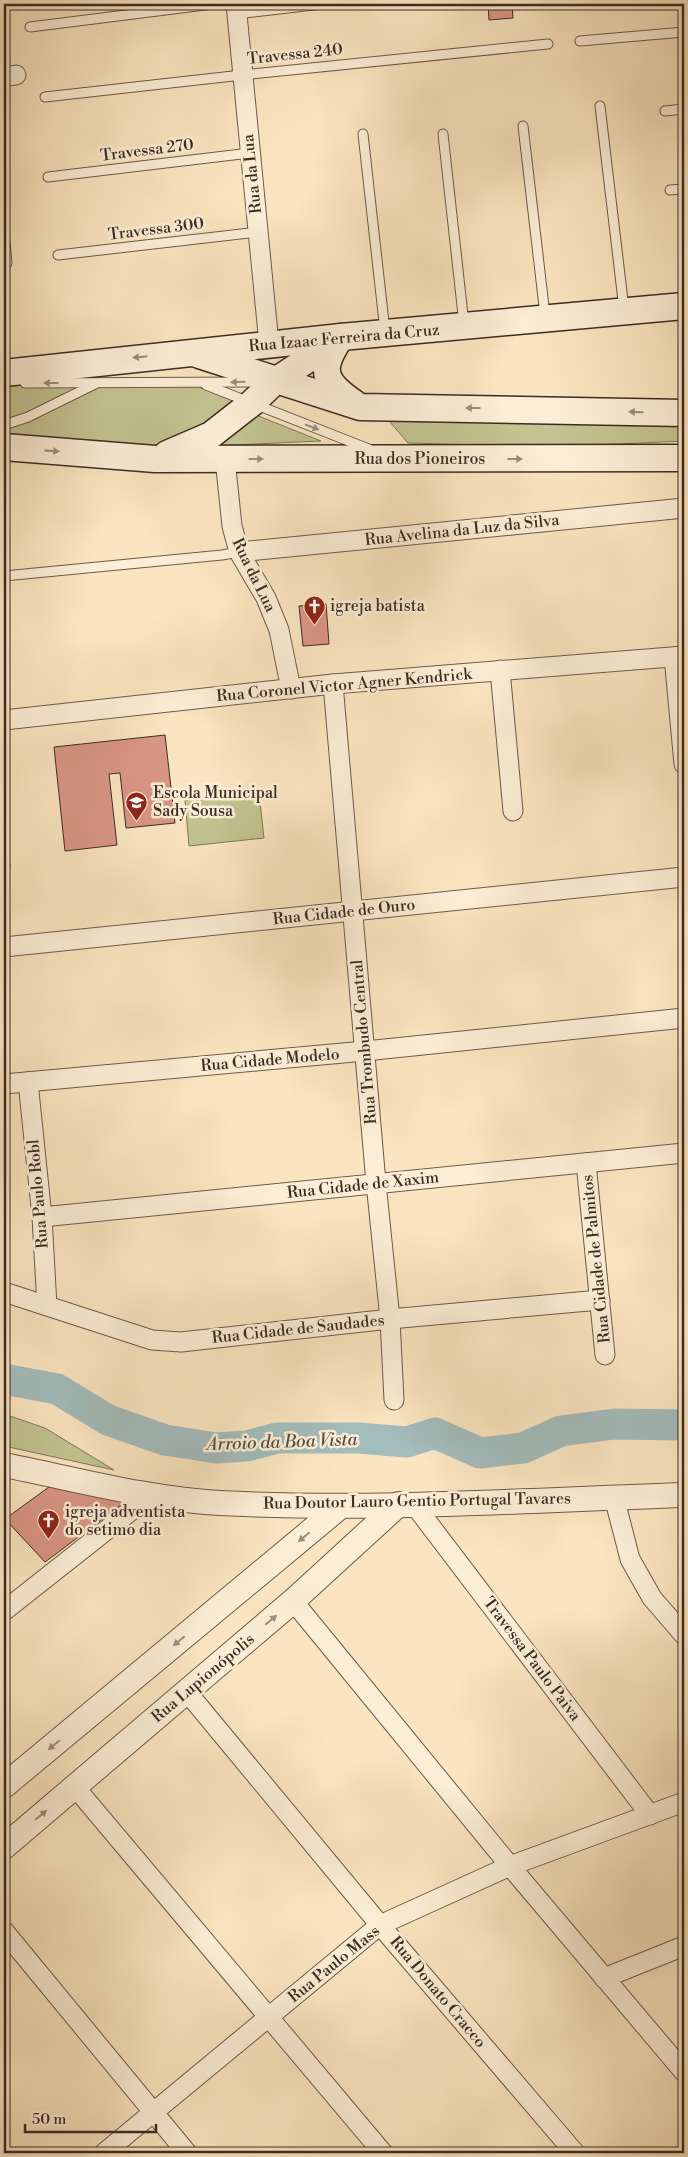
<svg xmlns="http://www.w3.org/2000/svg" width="688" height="2157" font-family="'Libre Bodoni',serif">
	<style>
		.green { fill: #c2c390; stroke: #7e785a }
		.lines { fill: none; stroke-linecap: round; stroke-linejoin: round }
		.river { stroke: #a3bcbc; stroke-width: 31 }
		.building { fill: #da9684; stroke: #3b2c24 }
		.service-casing { stroke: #6b5a4b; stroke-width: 11 }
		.minor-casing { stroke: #6b5a4b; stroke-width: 21 }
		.tertiary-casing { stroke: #6b5a4b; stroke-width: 26 }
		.secondary-casing { stroke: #3b2c24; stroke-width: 29 }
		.service { stroke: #fceed6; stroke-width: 9 }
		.minor { stroke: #fceed6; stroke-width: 19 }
		.tertiary { stroke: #fceed6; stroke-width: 24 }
		.secondary { stroke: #fceed6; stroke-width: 26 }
		.oneway { fill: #9c8d7d }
		.labels { text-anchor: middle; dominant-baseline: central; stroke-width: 5; stroke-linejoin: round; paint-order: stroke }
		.street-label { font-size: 16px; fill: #3b2c24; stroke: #fceed6 }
		.poi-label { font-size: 16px; fill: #3b2c24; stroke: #fceed6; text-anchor: start }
		.water-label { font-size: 18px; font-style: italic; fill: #55504a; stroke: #fceed6 }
	</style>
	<rect width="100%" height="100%" fill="#fae5c0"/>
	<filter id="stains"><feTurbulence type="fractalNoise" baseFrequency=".004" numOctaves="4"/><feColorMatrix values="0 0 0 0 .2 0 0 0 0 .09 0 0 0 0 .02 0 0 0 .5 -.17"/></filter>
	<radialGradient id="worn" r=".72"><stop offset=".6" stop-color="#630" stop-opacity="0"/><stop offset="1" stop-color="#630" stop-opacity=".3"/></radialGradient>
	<g class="green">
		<path d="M4,384L87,385L23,416L4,422Z"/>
		<path d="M100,386H196L243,404L153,456L4,445V427Z"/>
		<path d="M383,414L684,415V441L552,447L408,443Z"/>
		<path d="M256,415L321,441L211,446Z"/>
		<path d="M259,793L264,838L189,846L185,800Z"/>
		<path d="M4,1414L45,1428L114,1470L4,1446Z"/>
	</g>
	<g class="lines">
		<path class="river" d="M4,1379L57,1389L108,1420L165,1440L216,1448L247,1446L277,1438H358L407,1442L435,1433L480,1453L523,1448L561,1431L614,1424L684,1425"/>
	</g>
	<g class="building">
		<path d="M488,4H512L513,18L489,20Z"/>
		<path d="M326,604L329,644L303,646L299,606Z"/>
		<path d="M165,735L175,823L126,828L120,773L109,774L117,845L65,851L54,747Z"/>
		<path d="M4,815L10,867H4Z"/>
		<path d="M49,1487L129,1499L45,1562L5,1519Z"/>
	</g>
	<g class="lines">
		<defs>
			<g id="service">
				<path d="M237,14L322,4"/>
				<path d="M30,27L213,4"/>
				<path d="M580,41L684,32"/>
				<path d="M45,97L242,75L548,44"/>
				<path d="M600,106L624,309"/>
				<path d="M665,111L684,109"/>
				<path d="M523,126L545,315"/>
				<path d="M363,134L385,331"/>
				<path d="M443,134L464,324"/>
				<path d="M48,177L250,153"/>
				<path d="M670,190L684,189"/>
				<path d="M4,232L7,263"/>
				<path d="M58,255L258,232"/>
				<path d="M25,383L252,382"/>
				<path d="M206,385L369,449"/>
				<path d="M4,425L28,417L95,384"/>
				<path d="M4,576L222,555L239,552"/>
			</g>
			<g id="minor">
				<path d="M236,4L269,344"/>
				<path d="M4,77L16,75"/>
				<path d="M225,459L232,526L239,552L266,598L279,630L291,689"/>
				<path d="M239,552L684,508"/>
				<path d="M674,657L684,764"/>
				<path d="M500,670L513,811"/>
				<path d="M333,684L376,1183L390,1319L394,1400"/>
				<path d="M4,720L333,684L684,656"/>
				<path d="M4,947L684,877"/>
				<path d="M28,1082L42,1217L47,1306"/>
				<path d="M4,1084L365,1051L684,1018"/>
				<path d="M586,1163L605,1355"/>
				<path d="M42,1217L684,1153"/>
				<path d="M4,1292L152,1340L181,1342L390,1319L600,1300"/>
				<path d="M614,1497L630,1559L652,1598L684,1635"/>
				<path d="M413,1503L650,1815"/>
				<path d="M293,1601L510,1866L684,2072"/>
				<path d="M4,1611L151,1495"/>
				<path d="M187,1692L380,1925L575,2153"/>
				<path d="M75,1787L383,2153"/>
				<path d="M4,1931L187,2153"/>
				<path d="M604,1978L684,1946"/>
				<path d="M104,2153L380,1925L510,1866L684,1802"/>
			</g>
			<g id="tertiary">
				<path d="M4,1465C75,1479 147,1499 220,1503C373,1511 531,1500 684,1495"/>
				<path d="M4,1786L341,1506"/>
				<path d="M4,1847L293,1601L399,1504"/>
			</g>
			<g id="secondary">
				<path d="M341,337C319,369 322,381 354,403"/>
				<path d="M199,355L360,407L684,413"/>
				<path d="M4,373L341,337L684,306"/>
				<path d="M4,447L155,459L684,458"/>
				<path d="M167,454L211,435L252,403L275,381L339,339"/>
			</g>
		</defs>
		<use href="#service" class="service-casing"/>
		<use href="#minor" class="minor-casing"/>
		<use href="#tertiary" class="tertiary-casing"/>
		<use href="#secondary" class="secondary-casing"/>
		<use href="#service" class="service"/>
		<use href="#minor" class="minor"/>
		<use href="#tertiary" class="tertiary"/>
		<use href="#secondary" class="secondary"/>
	</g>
	<defs><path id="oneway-solid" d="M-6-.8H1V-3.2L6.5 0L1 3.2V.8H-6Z" transform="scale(1.25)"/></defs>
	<g class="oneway">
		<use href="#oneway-solid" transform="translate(140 357) rotate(174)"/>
		<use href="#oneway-solid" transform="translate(238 382) rotate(178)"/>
		<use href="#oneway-solid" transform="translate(51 383) rotate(-180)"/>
		<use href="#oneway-solid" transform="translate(473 408) rotate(-180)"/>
		<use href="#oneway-solid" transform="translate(636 412) rotate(-178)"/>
		<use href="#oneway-solid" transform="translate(312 427) rotate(21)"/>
		<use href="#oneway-solid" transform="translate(52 451) rotate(4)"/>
		<use href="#oneway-solid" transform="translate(256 459)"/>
		<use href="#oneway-solid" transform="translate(515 459)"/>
		<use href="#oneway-solid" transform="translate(304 1537) rotate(140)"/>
		<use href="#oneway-solid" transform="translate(271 1620) rotate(-40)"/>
		<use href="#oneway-solid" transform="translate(179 1641) rotate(140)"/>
		<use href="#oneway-solid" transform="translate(54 1745) rotate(140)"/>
		<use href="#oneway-solid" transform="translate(41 1815) rotate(-40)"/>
	</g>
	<defs>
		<symbol id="church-pin" viewBox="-11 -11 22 30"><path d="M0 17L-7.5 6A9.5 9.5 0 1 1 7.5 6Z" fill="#8f2418" stroke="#fceed6"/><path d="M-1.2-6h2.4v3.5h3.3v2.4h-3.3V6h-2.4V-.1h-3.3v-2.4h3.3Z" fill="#fff"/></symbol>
		<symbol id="school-pin" viewBox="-11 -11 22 30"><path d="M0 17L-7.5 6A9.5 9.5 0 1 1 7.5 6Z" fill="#8f2418" stroke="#fceed6"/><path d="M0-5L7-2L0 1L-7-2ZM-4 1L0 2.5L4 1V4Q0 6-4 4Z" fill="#fff"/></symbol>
	</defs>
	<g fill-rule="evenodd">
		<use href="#church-pin" x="302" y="594" width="25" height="34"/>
		<use href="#school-pin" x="124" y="790" width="25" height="34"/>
		<use href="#church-pin" x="36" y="1508" width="25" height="34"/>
	</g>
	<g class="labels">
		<g class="street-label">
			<text transform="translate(295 54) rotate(-6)">Travessa 240</text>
			<text transform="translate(147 150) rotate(-7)">Travessa 270</text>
			<text transform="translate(252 174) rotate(-96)">Rua da Lua</text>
			<text transform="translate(156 229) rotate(-7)">Travessa 300</text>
			<text transform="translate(344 338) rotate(-5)">Rua Izaac Ferreira da Cruz</text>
			<text x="420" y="459">Rua dos Pioneiros</text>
			<text transform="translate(462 530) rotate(-6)">Rua Avelina da Luz da Silva</text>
			<text transform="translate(254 575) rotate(64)">Rua da Lua</text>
			<text transform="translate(344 685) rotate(-5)">Rua Coronel Victor Agner Kendrick</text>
			<text transform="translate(344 912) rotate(-6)">Rua Cidade de Ouro</text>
			<text transform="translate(364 1042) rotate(-95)">Rua Trombudo Central</text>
			<text transform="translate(270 1060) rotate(-5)">Rua Cidade Modelo</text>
			<text transform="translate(363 1185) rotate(-6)">Rua Cidade de Xaxim</text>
			<text transform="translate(38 1194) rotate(-95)">Rua Paulo Robl</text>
			<text transform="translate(596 1259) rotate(-96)">Rua Cidade de Palmitos</text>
			<text transform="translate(298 1329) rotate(-6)">Rua Cidade de Saudades</text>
			<text transform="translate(417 1501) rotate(-1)">Rua Doutor Lauro Gentio Portugal Tavares</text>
			<text transform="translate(532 1659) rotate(53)">Travessa Paulo Paiva</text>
			<text transform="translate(203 1678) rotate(-40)">Rua Lupionópolis</text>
			<text transform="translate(334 1964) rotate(-39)">Rua Paulo Mass</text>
			<text transform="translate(438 1992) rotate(50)">Rua Donato Cracco</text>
		</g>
		<g class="poi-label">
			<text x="330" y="606">igreja batista</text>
			<text x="153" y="793">Escola Municipal<tspan x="153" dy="18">Sady Sousa</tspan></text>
			<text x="65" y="1512">igreja adventista<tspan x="65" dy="18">do setimo dia</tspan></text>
		</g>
		<g class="water-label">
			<text transform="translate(282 1442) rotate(-2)">Arroio da Boa Vista</text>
		</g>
	</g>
	<rect width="688" height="2157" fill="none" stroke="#fae5c0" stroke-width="20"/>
	<rect x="5" y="5" width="678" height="2147" fill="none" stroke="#3b2c24" stroke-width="2.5"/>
	<rect x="10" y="10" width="668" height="2137" fill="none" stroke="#3b2c24"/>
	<path d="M25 2124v8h131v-8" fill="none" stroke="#3b2c24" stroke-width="2.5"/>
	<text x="32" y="2124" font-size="15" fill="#3b2c24" stroke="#fceed6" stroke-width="4" paint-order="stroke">50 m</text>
	<rect width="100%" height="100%" filter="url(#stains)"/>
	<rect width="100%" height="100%" fill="url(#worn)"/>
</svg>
